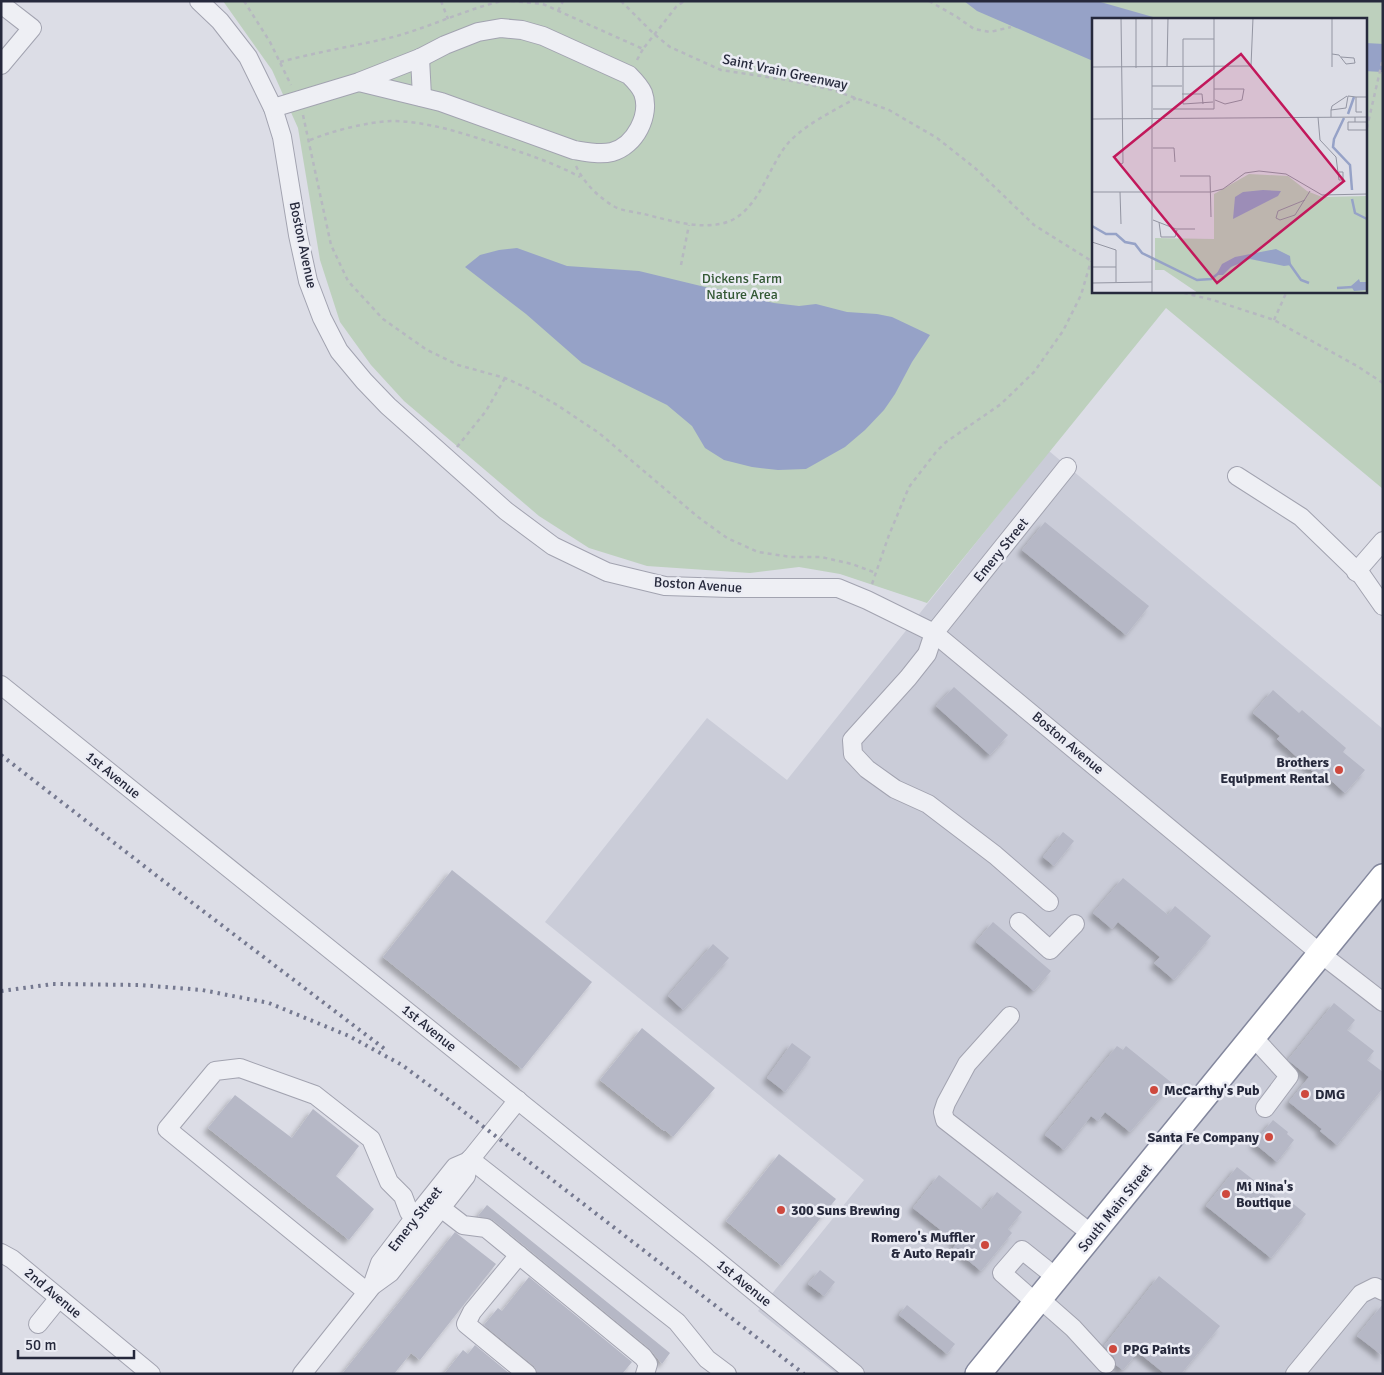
<svg xmlns="http://www.w3.org/2000/svg" width="1384" height="1375" font-family="Signika,sans-serif">
	<style>
		.built { fill: #caccd8 }
		.green { fill: #bdd0bd; fill-rule: evenodd }
		.water { fill: #96a2c7 }
		.lines { fill: none; stroke-linecap: round; stroke-linejoin: round }
		.river { stroke: #96a2c7; stroke-width: 28 }
		.building { fill: #b6b8c6; filter: url(#shadow) }
		.minor-casing { stroke: #a2a3b0; stroke-width: 20 }
		.highway-casing { stroke: #83879d; stroke-width: 28 }
		.path { stroke: #b6b8c0; stroke-width: 2.5; stroke-dasharray: 4 4; stroke-linecap: butt }
		.minor { stroke: #eeeff4; stroke-width: 18 }
		.highway { stroke: #fff; stroke-width: 25 }
		.rail { stroke: #757990; stroke-width: 4; stroke-dasharray: 2.5 5; stroke-linecap: butt }
		.poi-dot { fill: #ce493e; stroke: #ebecf4; stroke-width: 2 }
		.labels { text-anchor: middle; dominant-baseline: central; stroke-width: 5; stroke-linejoin: round; paint-order: stroke }
		.street-label { font-size: 14px; fill: #26293c; stroke: #ebecf4 }
		.park-label { font-size: 14px; fill: #335834; stroke: #ebecf4 }
		.poi-label { font-size: 14px; font-weight: bold; fill: #26293c; stroke: #ebecf4; text-anchor: start }
		.inset-river { fill: none; stroke: #96a2c7; stroke-width: 2.5 }
		.inset-road { fill: none; stroke: #9395a2; stroke-width: 1 }
		.view { fill: #c2185b; fill-opacity: 0.15; stroke: #c2185b; stroke-width: 2.5 }
		.inset-edge { fill: none; stroke: #26293c; stroke-width: 2.5 }
	</style>
	<defs>
		<filter id="shadow"><feDropShadow dx="-4.5" dy="4.5" stdDeviation="2.5" flood-color="#0004"/></filter>
	</defs>
	<rect width="100%" height="100%" fill="#dcdde6"/>
	<path class="built" d="M1049,451L1383,729V1374H837L758,1311L864,1180L545,922L707,718L787,780Z"/>
	<path class="green" d="M223,1H1383V489L1166,308L927,603L840,574L799,567L750,573L647,566L589,548L539,516L404,401L371,365L340,322L320,260L298,128L272,70ZM1093,19H1365V291H1093Z"/>
	<g class="water">
		<path d="M964,1H1097L1160,19H1093V61L977,11Z"/>
		<path d="M517,248L567,266L639,271L705,287L735,292L752,298L774,303L799,306L816,304L847,312L877,314L892,317L930,335L912,362L895,394L884,410L865,430L845,447L806,469L778,470L752,467L724,460L705,448L692,426L667,405L582,363L526,314L465,267L480,255L499,250Z"/>
	</g>
	<g class="lines">
		<path class="river" d="M1365,57L1383,58"/>
	</g>
	<g class="building">
		<path d="M1045,522L1149,606L1126,635L1022,550Z"/>
		<path d="M954,687L1008,735L990,755L936,706Z"/>
		<path d="M1273,690L1299,713L1302,710L1346,748L1343,752L1365,770L1345,793L1324,774L1320,778L1277,739L1280,736L1253,713Z"/>
		<path d="M1063,832L1074,841L1054,866L1043,857Z"/>
		<path d="M452,870L592,982L522,1069L383,957Z"/>
		<path d="M1123,878L1168,915L1175,906L1211,936L1174,980L1154,963L1160,957L1118,922L1112,929L1093,913Z"/>
		<path d="M993,922L1051,971L1034,991L976,942Z"/>
		<path d="M713,944L729,958L683,1010L668,996Z"/>
		<path d="M1334,1003L1355,1020L1347,1030L1374,1051L1367,1060L1383,1072V1088L1337,1145L1320,1131L1322,1129L1289,1102L1309,1077L1288,1060Z"/>
		<path d="M642,1028L715,1088L673,1137L665,1130L664,1131L600,1080Z"/>
		<path d="M792,1043L811,1057L785,1092L767,1078Z"/>
		<path d="M1117,1046L1123,1050L1126,1046L1172,1083L1130,1132L1105,1112L1098,1121L1091,1116L1064,1150L1045,1135Z"/>
		<path d="M235,1095L292,1138L313,1109L359,1146L336,1176L374,1209L349,1240L208,1128Z"/>
		<path d="M1273,1120L1288,1132L1287,1134L1294,1140L1277,1162L1254,1143Z"/>
		<path d="M779,1154L836,1199L782,1266L726,1221Z"/>
		<path d="M1237,1167L1283,1203L1286,1198L1306,1214L1271,1258L1206,1206Z"/>
		<path d="M939,1175L983,1210L997,1192L1022,1212L1008,1229L1012,1233L981,1271L953,1248L957,1243L913,1208Z"/>
		<path d="M487,1205L670,1353L662,1364L650,1349L493,1220L478,1216Z"/>
		<path d="M455,1232L496,1264L420,1360L411,1353L394,1374H342Z"/>
		<path d="M820,1270L835,1282L824,1296L808,1284Z"/>
		<path d="M1159,1276L1220,1326L1181,1374H1165L1138,1352L1123,1370L1116,1365L1114,1357L1104,1346Z"/>
		<path d="M529,1277L632,1362L622,1374H537L534,1366L484,1325L498,1308L502,1311Z"/>
		<path d="M1383,1304V1356L1357,1336Z"/>
		<path d="M907,1305L955,1344L947,1354L899,1315Z"/>
		<path d="M475,1345L510,1374H444L463,1350L468,1354Z"/>
	</g>
	<g class="lines">
		<defs>
			<g id="minor">
				<path d="M199,1L220,21L248,57L273,108L282,137L298,235L308,281L322,318L339,351L364,381L388,406L506,511L553,546L607,572L665,586L730,588H838L867,600L934,633L1321,954L1383,1002"/>
				<path d="M1,4L32,28L1,65"/>
				<path d="M420,58L422,97"/>
				<path d="M273,108L359,82L420,58L445,45L478,32L501,28L522,30L543,36L629,75C634,80 640,86 643,93C651,115 635,146 612,152C600,155 586,152 574,150L441,102L359,82"/>
				<path d="M1237,476L1301,517L1362,576L1383,606"/>
				<path d="M1356,572L1383,541"/>
				<path d="M1,685L704,1250L855,1374"/>
				<path d="M1049,902L995,855L928,804L895,789L867,769L853,754L852,740L908,678L927,654L934,633L1067,467"/>
				<path d="M1019,922L1050,950L1075,924"/>
				<path d="M1010,1016L967,1064L946,1103L943,1112L945,1120L1093,1235"/>
				<path d="M1253,1037L1289,1076L1265,1108"/>
				<path d="M470,1159L677,1322L707,1359L727,1374"/>
				<path d="M441,1208L463,1225L486,1228L643,1357L648,1364L645,1374"/>
				<path d="M1,1253L12,1259L151,1374"/>
				<path d="M519,1255L472,1312L466,1324L527,1374"/>
				<path d="M372,1286L380,1263L415,1217L455,1167L469,1161L518,1100"/>
				<path d="M367,1292L167,1129L215,1071L240,1068L315,1095L371,1139L389,1182L403,1196L409,1212L415,1217"/>
				<path d="M1040,1299L1073,1328L1106,1364"/>
				<path d="M1036,1303L1002,1273L1022,1250L1057,1278"/>
				<path d="M38,1324L59,1298"/>
				<path d="M302,1374L372,1286L390,1273L466,1176L469,1161"/>
				<path d="M1295,1374L1361,1294L1375,1287L1383,1291"/>
			</g>
			<path id="highway" d="M978,1374L1383,877"/>
		</defs>
		<use href="#minor" class="minor-casing"/>
		<use href="#highway" class="highway-casing"/>
		<g class="path">
			<path d="M244,1L270,42L291,85"/>
			<path d="M441,1L448,19"/>
			<path d="M511,1L543,4L643,49L676,7L684,1"/>
			<path d="M621,1L654,34L670,47L721,70L787,80L833,90L889,110L937,138L975,168L1034,225L1093,262"/>
			<path d="M929,1L957,17L974,29L990,32L1011,27"/>
			<path d="M558,11L563,1"/>
			<path d="M637,60L643,49"/>
			<path d="M280,62C317,52 355,46 393,37C430,27 464,10 502,1"/>
			<path d="M303,115L331,245L348,281L383,319L427,350L458,365L505,378L529,389L557,405L599,433L698,517L727,538L758,552L791,557H821L852,564L876,573"/>
			<path d="M1365,136L1383,58"/>
			<path d="M310,140C332,131 367,122 391,121C428,121 465,134 499,145C527,154 554,163 580,177"/>
			<path d="M576,166C584,183 598,197 615,207C623,211 635,212 644,214C672,221 715,235 740,215C763,197 770,164 789,142C806,124 835,110 856,98"/>
			<path d="M681,265L689,225"/>
			<path d="M1176,291L1213,300L1274,320L1357,366L1383,383"/>
			<path d="M1274,320L1287,291"/>
			<path d="M457,447L486,411L505,378"/>
			<path d="M872,584L889,535L909,487L936,452L946,442L1001,404L1034,372L1063,331L1081,295L1091,261"/>
		</g>
		<use href="#minor" class="minor"/>
		<use href="#highway" class="highway"/>
		<g class="rail">
			<path d="M1,755L157,876L386,1050"/>
			<path d="M1,991L53,984L140,985L202,990L269,1003L349,1036L402,1065L441,1094L804,1374"/>
		</g>
	</g>
	<g class="poi-dot">
		<circle cx="1339" cy="770" r="5"/>
		<circle cx="1154" cy="1090" r="5"/>
		<circle cx="1305" cy="1094" r="5"/>
		<circle cx="1269" cy="1137" r="5"/>
		<circle cx="1226" cy="1194" r="5"/>
		<circle cx="781" cy="1210" r="5"/>
		<circle cx="985" cy="1245" r="5"/>
		<circle cx="1113" cy="1349" r="5"/>
	</g>
	<g class="labels">
		<g class="street-label">
			<text transform="translate(785 72) rotate(12)">Saint Vrain Greenway</text>
			<text transform="translate(303 245) rotate(78)">Boston Avenue</text>
			<text transform="translate(1001 550) rotate(-51)">Emery Street</text>
			<text transform="translate(698 585) rotate(4)">Boston Avenue</text>
			<text transform="translate(1068 743) rotate(40)">Boston Avenue</text>
			<text transform="translate(113 775) rotate(39)">1st Avenue</text>
			<text transform="translate(429 1028) rotate(39)">1st Avenue</text>
			<text transform="translate(1115 1208) rotate(-51)">South Main Street</text>
			<text transform="translate(415 1219) rotate(-52)">Emery Street</text>
			<text transform="translate(744 1283) rotate(39)">1st Avenue</text>
			<text transform="translate(53 1293) rotate(40)">2nd Avenue</text>
		</g>
		<g class="park-label">
			<text x="742" y="278">Dickens Farm<tspan x="742" dy="16">Nature Area</tspan></text>
		</g>
		<g class="poi-label">
			<text x="1329" y="762" text-anchor="end">Brothers<tspan x="1329" dy="16">Equipment Rental</tspan></text>
			<text x="1164" y="1090">McCarthy's Pub</text>
			<text x="1315" y="1094">DMG</text>
			<text x="1259" y="1137" text-anchor="end">Santa Fe Company</text>
			<text x="1236" y="1186">Mi Nina's<tspan x="1236" dy="16">Boutique</tspan></text>
			<text x="791" y="1210">300 Suns Brewing</text>
			<text x="975" y="1237" text-anchor="end">Romero's Muffler<tspan x="975" dy="16">&amp; Auto Repair</tspan></text>
			<text x="1123" y="1349">PPG Paints</text>
		</g>
	</g>
	<g transform="translate(1092 18)">
		<rect width="275" height="275" fill="#dcdde6"/>
		<path d="M157,156L196,158L215,173L230,179L275,178V275H106L72,252H63V220L122,221V176Z" fill="#bdd0bd"/>
		<path d="M171,172L189,173L186,178L141,201L143,179L151,174ZM184,231L198,238L199,247L192,248L158,241L139,249L131,257H124L130,246L143,239ZM267,261L268,264H275V272L262,273L259,268Z" fill="#96a2c7"/>
		<path class="inset-river" d="M256,96L262,79M252,100L242,121L241,129L258,147L260,172M260,181L263,195L275,201M0,208L14,216H24L33,224L43,226L50,235L105,262L119,261L127,255M197,245L209,262L217,265M245,270L261,269"/>
		<path class="inset-road" d="M122,0V91M240,36L247,37L254,46L263,45L262,40L249,39M0,49L159,48L161,0M75,49L76,0M240,49V0M44,50V0M60,68H90M122,71H152L150,82L133,86L123,82M90,76H110L111,86M121,84L91,86V21H122M61,91H122M239,92L240,88L255,78M270,94H264V79H275M226,99L228,122L244,139L247,162H251V154H247M239,99V92L254,90L256,78L264,79M263,99V104H275M0,101L275,99M263,104H256V112H275M0,123V167M61,130H82L83,144M27,147L31,145L29,0M88,158H118L119,199M0,174H119L131,171L153,155L167,153L194,156L230,177L275,176M28,174L29,206M213,182L186,193L184,200L188,202L203,197L218,173M61,202L84,211H103M67,204L69,219H83L85,212M0,224L24,232V264M0,249H24M0,265L60,264M60,275V0"/>
		<path class="view" d="M149,36L252,163L125,265L22,139Z"/>
		<rect width="275" height="275" class="inset-edge"/>
	</g>
	<rect width="1384" height="1375" fill="none" stroke="#26293c" stroke-width="5"/>
	<path d="M18 1350v8h116v-8" fill="none" stroke="#26293c" stroke-width="2.5"/>
	<text x="25" y="1350" font-size="15" fill="#26293c" stroke="#ebecf4" stroke-width="4" paint-order="stroke">50 m</text>
</svg>
